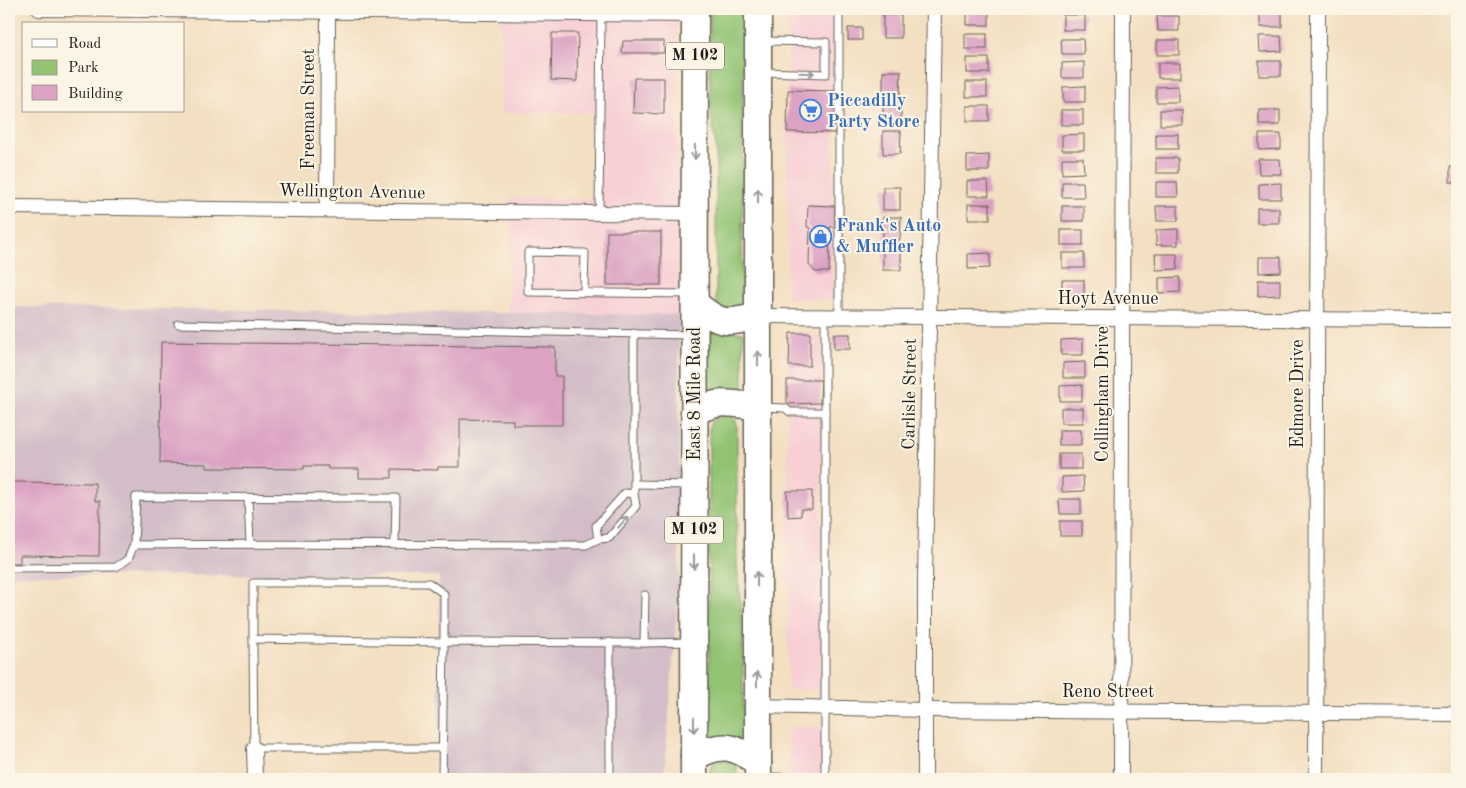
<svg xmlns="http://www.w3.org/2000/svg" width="1466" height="788" font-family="'Old Standard TT',serif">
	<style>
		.built { fill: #f7cfd4 }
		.industrial { fill: #d2bdc8 }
		.green { fill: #92c373; stroke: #577048 }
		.building { fill: #dca2c4 }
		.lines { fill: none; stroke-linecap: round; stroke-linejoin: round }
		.lane-casing { stroke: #676056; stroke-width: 9 }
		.street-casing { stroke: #676056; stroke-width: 16 }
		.highway-casing { stroke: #676056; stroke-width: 29 }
		.lane { stroke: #fff; stroke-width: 7 }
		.street { stroke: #fff; stroke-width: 14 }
		.highway { stroke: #fff; stroke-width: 26 }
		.oneway { stroke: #999 }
		.labels { text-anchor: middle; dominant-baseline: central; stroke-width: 4; stroke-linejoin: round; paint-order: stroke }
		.shield { fill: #fcf5e5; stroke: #5f5d58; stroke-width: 1 }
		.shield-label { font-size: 16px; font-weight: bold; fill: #1c1c1c }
		.shop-label { font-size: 18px; font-weight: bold; fill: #366cbe; stroke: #fcf5e5; text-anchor: start }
		.street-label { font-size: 18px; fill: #1c1c1c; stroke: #fcf5e5 }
	</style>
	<rect width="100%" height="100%" fill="#fcf5e5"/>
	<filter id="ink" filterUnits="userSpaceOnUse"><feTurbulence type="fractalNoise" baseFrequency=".02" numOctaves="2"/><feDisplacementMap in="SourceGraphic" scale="10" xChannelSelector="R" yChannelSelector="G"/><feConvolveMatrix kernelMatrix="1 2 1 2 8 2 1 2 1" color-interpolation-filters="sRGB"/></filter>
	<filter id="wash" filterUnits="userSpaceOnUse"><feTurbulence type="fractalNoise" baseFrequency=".0096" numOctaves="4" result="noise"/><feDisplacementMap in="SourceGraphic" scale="20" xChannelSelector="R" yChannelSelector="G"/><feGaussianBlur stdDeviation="1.12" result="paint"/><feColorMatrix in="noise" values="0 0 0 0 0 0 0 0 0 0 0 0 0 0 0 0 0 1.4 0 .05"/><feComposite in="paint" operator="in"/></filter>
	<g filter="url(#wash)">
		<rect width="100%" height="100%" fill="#f3dfc1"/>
		<g class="built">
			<path d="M501,9H677L679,315L508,313L510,198L592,199V113H501Z"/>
			<path d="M788,9H834L833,299H787Z"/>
			<path d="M787,335H821V690H788Z"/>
			<rect x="789" y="727" width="33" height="52"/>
		</g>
		<path class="industrial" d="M9,307L679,315V583L664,779H439V576L9,575Z"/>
		<g class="green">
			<path d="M710,9H743L742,303L737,311L719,308L716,301V149L710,105Z"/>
			<path d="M710,329L743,333V395L709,394Z"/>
			<path d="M730,414L736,421L737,426V564L743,630V739L710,738L709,736V430L710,424L715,416Z"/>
			<path d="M732,760L737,769V779H709L711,765L713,761Z"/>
		</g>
		<g id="blocks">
			<g class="building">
				<rect x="967" y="10" width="22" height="15"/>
				<rect x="1260" y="12" width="22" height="15"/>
				<rect x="883" y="15" width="18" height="23"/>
				<rect x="1063" y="15" width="22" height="15"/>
				<path d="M1157,16H1179V31H1158Z"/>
				<rect x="848" y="28" width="14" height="12"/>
				<path d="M552,33H578L577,81L551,80Z"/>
				<rect x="965" y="34" width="22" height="15"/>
				<path d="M1259,36H1281L1282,51L1260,52Z"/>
				<path d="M1061,39H1083L1084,54H1062Z"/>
				<rect x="1157" y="40" width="22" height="15"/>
				<path d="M623,41H664V53H622Z"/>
				<rect x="967" y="58" width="22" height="15"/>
				<rect x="1259" y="61" width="22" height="15"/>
				<path d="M1084,62V78H1062V63Z"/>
				<rect x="1158" y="63" width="22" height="15"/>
				<path d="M883,71H901L900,94H883Z"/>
				<path d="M634,78H664V114L633,113Z"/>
				<rect x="966" y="82" width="21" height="15"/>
				<path d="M1085,86V102H1063V87Z"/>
				<path d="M1178,86V102H1156V87Z"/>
				<path d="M788,90L836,91L835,133L787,132Z"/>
				<rect x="883" y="101" width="18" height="23"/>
				<rect x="967" y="106" width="22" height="15"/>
				<rect x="1061" y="110" width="22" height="15"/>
				<rect x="1160" y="110" width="22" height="15"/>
				<rect x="1259" y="110" width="21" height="15"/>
				<path d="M883,131H901L900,154H883Z"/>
				<path d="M1084,134V150H1062V135Z"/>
				<rect x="1156" y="134" width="22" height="15"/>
				<path d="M1259,134H1281V149L1259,150Z"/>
				<path d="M989,155V171H967V156Z"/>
				<path d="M1062,158H1083L1084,173L1062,174Z"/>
				<rect x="1156" y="158" width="22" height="15"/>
				<path d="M1258,159H1280L1281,174H1259Z"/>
				<rect x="1450" y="167" width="7" height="15"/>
				<path d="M967,181H988L989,196H967Z"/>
				<path d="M1062,182H1083L1084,197H1062Z"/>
				<path d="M1156,182H1177L1178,197H1156Z"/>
				<path d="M1281,183V199H1259V184Z"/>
				<rect x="883" y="187" width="17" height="23"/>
				<rect x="1454" y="191" width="3" height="15"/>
				<rect x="968" y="204" width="22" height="15"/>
				<path d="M808,205L835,206V227H830L829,272H815L809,265L810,228L807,227Z"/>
				<rect x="1062" y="206" width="22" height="15"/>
				<path d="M1156,206H1178V221H1157Z"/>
				<rect x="1257" y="208" width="22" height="15"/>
				<path d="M883,217H901L900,240H883Z"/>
				<path d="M1178,229V245H1156V230Z"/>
				<rect x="1061" y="230" width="22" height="15"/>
				<rect x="607" y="232" width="54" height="53"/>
				<rect x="883" y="247" width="18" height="23"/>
				<path d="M990,253V268L968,269V254Z"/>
				<rect x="1062" y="253" width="22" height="15"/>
				<path d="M1155,254H1177L1178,269L1156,270Z"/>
				<path d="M1259,257H1281V272L1259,273Z"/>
				<path d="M1180,277V292L1159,293V278Z"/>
				<rect x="1062" y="280" width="22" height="15"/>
				<path d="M1258,280H1280V295L1258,296Z"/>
				<path d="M790,333H810V366H789Z"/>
				<rect x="834" y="334" width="16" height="15"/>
				<path d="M1083,339V355H1061V340Z"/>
				<path d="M161,342L555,347V376H562V425H513V420L460,419V467H438V470L392,469V478H359V469H328V466H304V469L207,468V464L160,463Z"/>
				<path d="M1085,362V378H1063V363Z"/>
				<path d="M787,380H821L820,403L787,404Z"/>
				<path d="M1082,385V401H1060V386Z"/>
				<rect x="1061" y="408" width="22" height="15"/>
				<rect x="1059" y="430" width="22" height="15"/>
				<rect x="1059" y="454" width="22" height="15"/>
				<path d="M1083,476L1084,491L1062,492V477Z"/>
				<path d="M11,482L95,483V501H100L99,556L20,555V563H10Z"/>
				<path d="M787,491H812V509H801V516L788,517Z"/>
				<path d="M1059,499H1081V514H1060Z"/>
				<rect x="1060" y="521" width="22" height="15"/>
			</g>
		</g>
	</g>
	<g filter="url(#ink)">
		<use href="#blocks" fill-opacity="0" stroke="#676056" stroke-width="1"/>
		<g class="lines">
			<defs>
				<g id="lane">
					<path d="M839,9V317"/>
					<path d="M762,41L826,42V74L763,72"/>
					<path d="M599,213L601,12"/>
					<path d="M584,292L585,253L528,252V292L689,294"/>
					<path d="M825,317V779"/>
					<path d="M178,324L690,335"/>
					<path d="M762,407L785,408L790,412H825"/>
					<path d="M635,484L689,485"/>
					<path d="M248,498L250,544"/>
					<path d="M598,539L596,526L625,493L634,494"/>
					<path d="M134,545C285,543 435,545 586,545L598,539L609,538L636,506L634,494V333"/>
					<path d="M9,568L116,567L128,559L134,545L136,497L396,498L395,545"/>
					<path d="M253,583H429L444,594V642L253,639Z"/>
					<path d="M253,639L254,748H442"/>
					<path d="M644,643L645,595"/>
					<path d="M763,777L825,778"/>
					<path d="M442,779L444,642L644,643L691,642"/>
					<path d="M610,779V642"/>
				</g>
				<g id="street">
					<path d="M39,9L695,15"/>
					<path d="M9,207L695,214"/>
					<path d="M327,210L328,9"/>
					<path d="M758,316L1457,320"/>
					<path d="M758,706L925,710L1457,714"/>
					<path d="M254,748L255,779"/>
					<path d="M925,779V582L934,9"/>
					<path d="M1121,779L1123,9"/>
					<path d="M1316,779L1318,9"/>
				</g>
				<g id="highway">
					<path d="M695,303C720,325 726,324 758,316"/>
					<path d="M694,412C720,399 730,403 758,407"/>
					<path d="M694,757C721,742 734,745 758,763"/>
					<path d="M694,779L695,9"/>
					<path d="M758,779V9"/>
				</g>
			</defs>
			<use href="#lane" class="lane-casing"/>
			<use href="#street" class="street-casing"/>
			<use href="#highway" class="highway-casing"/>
			<use href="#lane" class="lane"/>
			<use href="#street" class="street"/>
			<use href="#highway" class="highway"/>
		</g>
		<defs><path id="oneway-shaft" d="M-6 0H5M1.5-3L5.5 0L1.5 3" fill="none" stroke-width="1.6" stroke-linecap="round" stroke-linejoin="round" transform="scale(1.25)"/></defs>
		<g class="oneway">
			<use href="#oneway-shaft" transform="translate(807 73) rotate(2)"/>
			<use href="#oneway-shaft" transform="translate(695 152) rotate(90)"/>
			<use href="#oneway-shaft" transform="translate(758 196) rotate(-90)"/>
			<use href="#oneway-shaft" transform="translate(758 358) rotate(-90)"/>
			<use href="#oneway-shaft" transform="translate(623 522) rotate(-50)"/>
			<use href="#oneway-shaft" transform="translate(694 562) rotate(90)"/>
			<use href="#oneway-shaft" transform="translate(757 579) rotate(-90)"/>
			<use href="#oneway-shaft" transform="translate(757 679) rotate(-90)"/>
			<use href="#oneway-shaft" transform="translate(694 725) rotate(90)"/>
		</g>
	</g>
	<defs>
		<symbol id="supermarket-ring" viewBox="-11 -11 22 22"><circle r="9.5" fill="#fcf5e5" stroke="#3f7fe0" stroke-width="1.5"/><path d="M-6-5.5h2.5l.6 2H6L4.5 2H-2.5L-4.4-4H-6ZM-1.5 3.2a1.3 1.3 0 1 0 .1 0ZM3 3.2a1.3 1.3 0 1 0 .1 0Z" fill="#3f7fe0"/></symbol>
		<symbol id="shop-ring" viewBox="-11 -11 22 22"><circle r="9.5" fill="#fcf5e5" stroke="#3f7fe0" stroke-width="1.5"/><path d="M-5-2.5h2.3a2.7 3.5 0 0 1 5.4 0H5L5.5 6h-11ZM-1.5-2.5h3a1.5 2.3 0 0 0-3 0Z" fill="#3f7fe0"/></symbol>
	</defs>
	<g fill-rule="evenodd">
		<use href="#supermarket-ring" x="798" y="98" width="25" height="25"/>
		<use href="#shop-ring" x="808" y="224" width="25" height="25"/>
	</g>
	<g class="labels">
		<g class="shield">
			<rect x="666" y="42.5" width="58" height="27" rx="4"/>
			<rect x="665" y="516.5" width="58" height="27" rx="4"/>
		</g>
		<g class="shield-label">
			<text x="695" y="56">M 102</text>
			<text x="694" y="530">M 102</text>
		</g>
		<g class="shop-label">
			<text x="827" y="101">Piccadilly<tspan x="827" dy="21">Party Store</tspan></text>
			<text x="836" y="226">Frank's Auto<tspan x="836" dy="21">&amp; Muffler</tspan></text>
		</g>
		<g class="street-label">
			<text transform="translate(309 109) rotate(-90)">Freeman Street</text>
			<text transform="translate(352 192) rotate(1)">Wellington Avenue</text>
			<text x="1108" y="299">Hoyt Avenue</text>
			<text transform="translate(695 394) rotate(-90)">East 8 Mile Road</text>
			<text transform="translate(910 394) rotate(-89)">Carlisle Street</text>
			<text transform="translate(1103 394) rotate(-90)">Collingham Drive</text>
			<text transform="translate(1298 394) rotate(-90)">Edmore Drive</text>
			<text x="1108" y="692">Reno Street</text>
		</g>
	</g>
	<rect width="1466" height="788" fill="none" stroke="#fcf5e5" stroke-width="30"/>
	<rect x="22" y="22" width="162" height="90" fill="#fcf5e5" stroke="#a29e95"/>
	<rect x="32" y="39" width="25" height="8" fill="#ffffff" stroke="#a29e95"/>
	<text x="68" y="48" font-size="15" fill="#1c1c1c">Road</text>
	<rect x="32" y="60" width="25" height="15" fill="#92c373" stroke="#a29e95"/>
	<text x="68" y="72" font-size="15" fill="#1c1c1c">Park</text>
	<rect x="32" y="85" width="25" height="15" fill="#dca2c4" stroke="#a29e95"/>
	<text x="68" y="98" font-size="15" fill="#1c1c1c">Building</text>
</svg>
